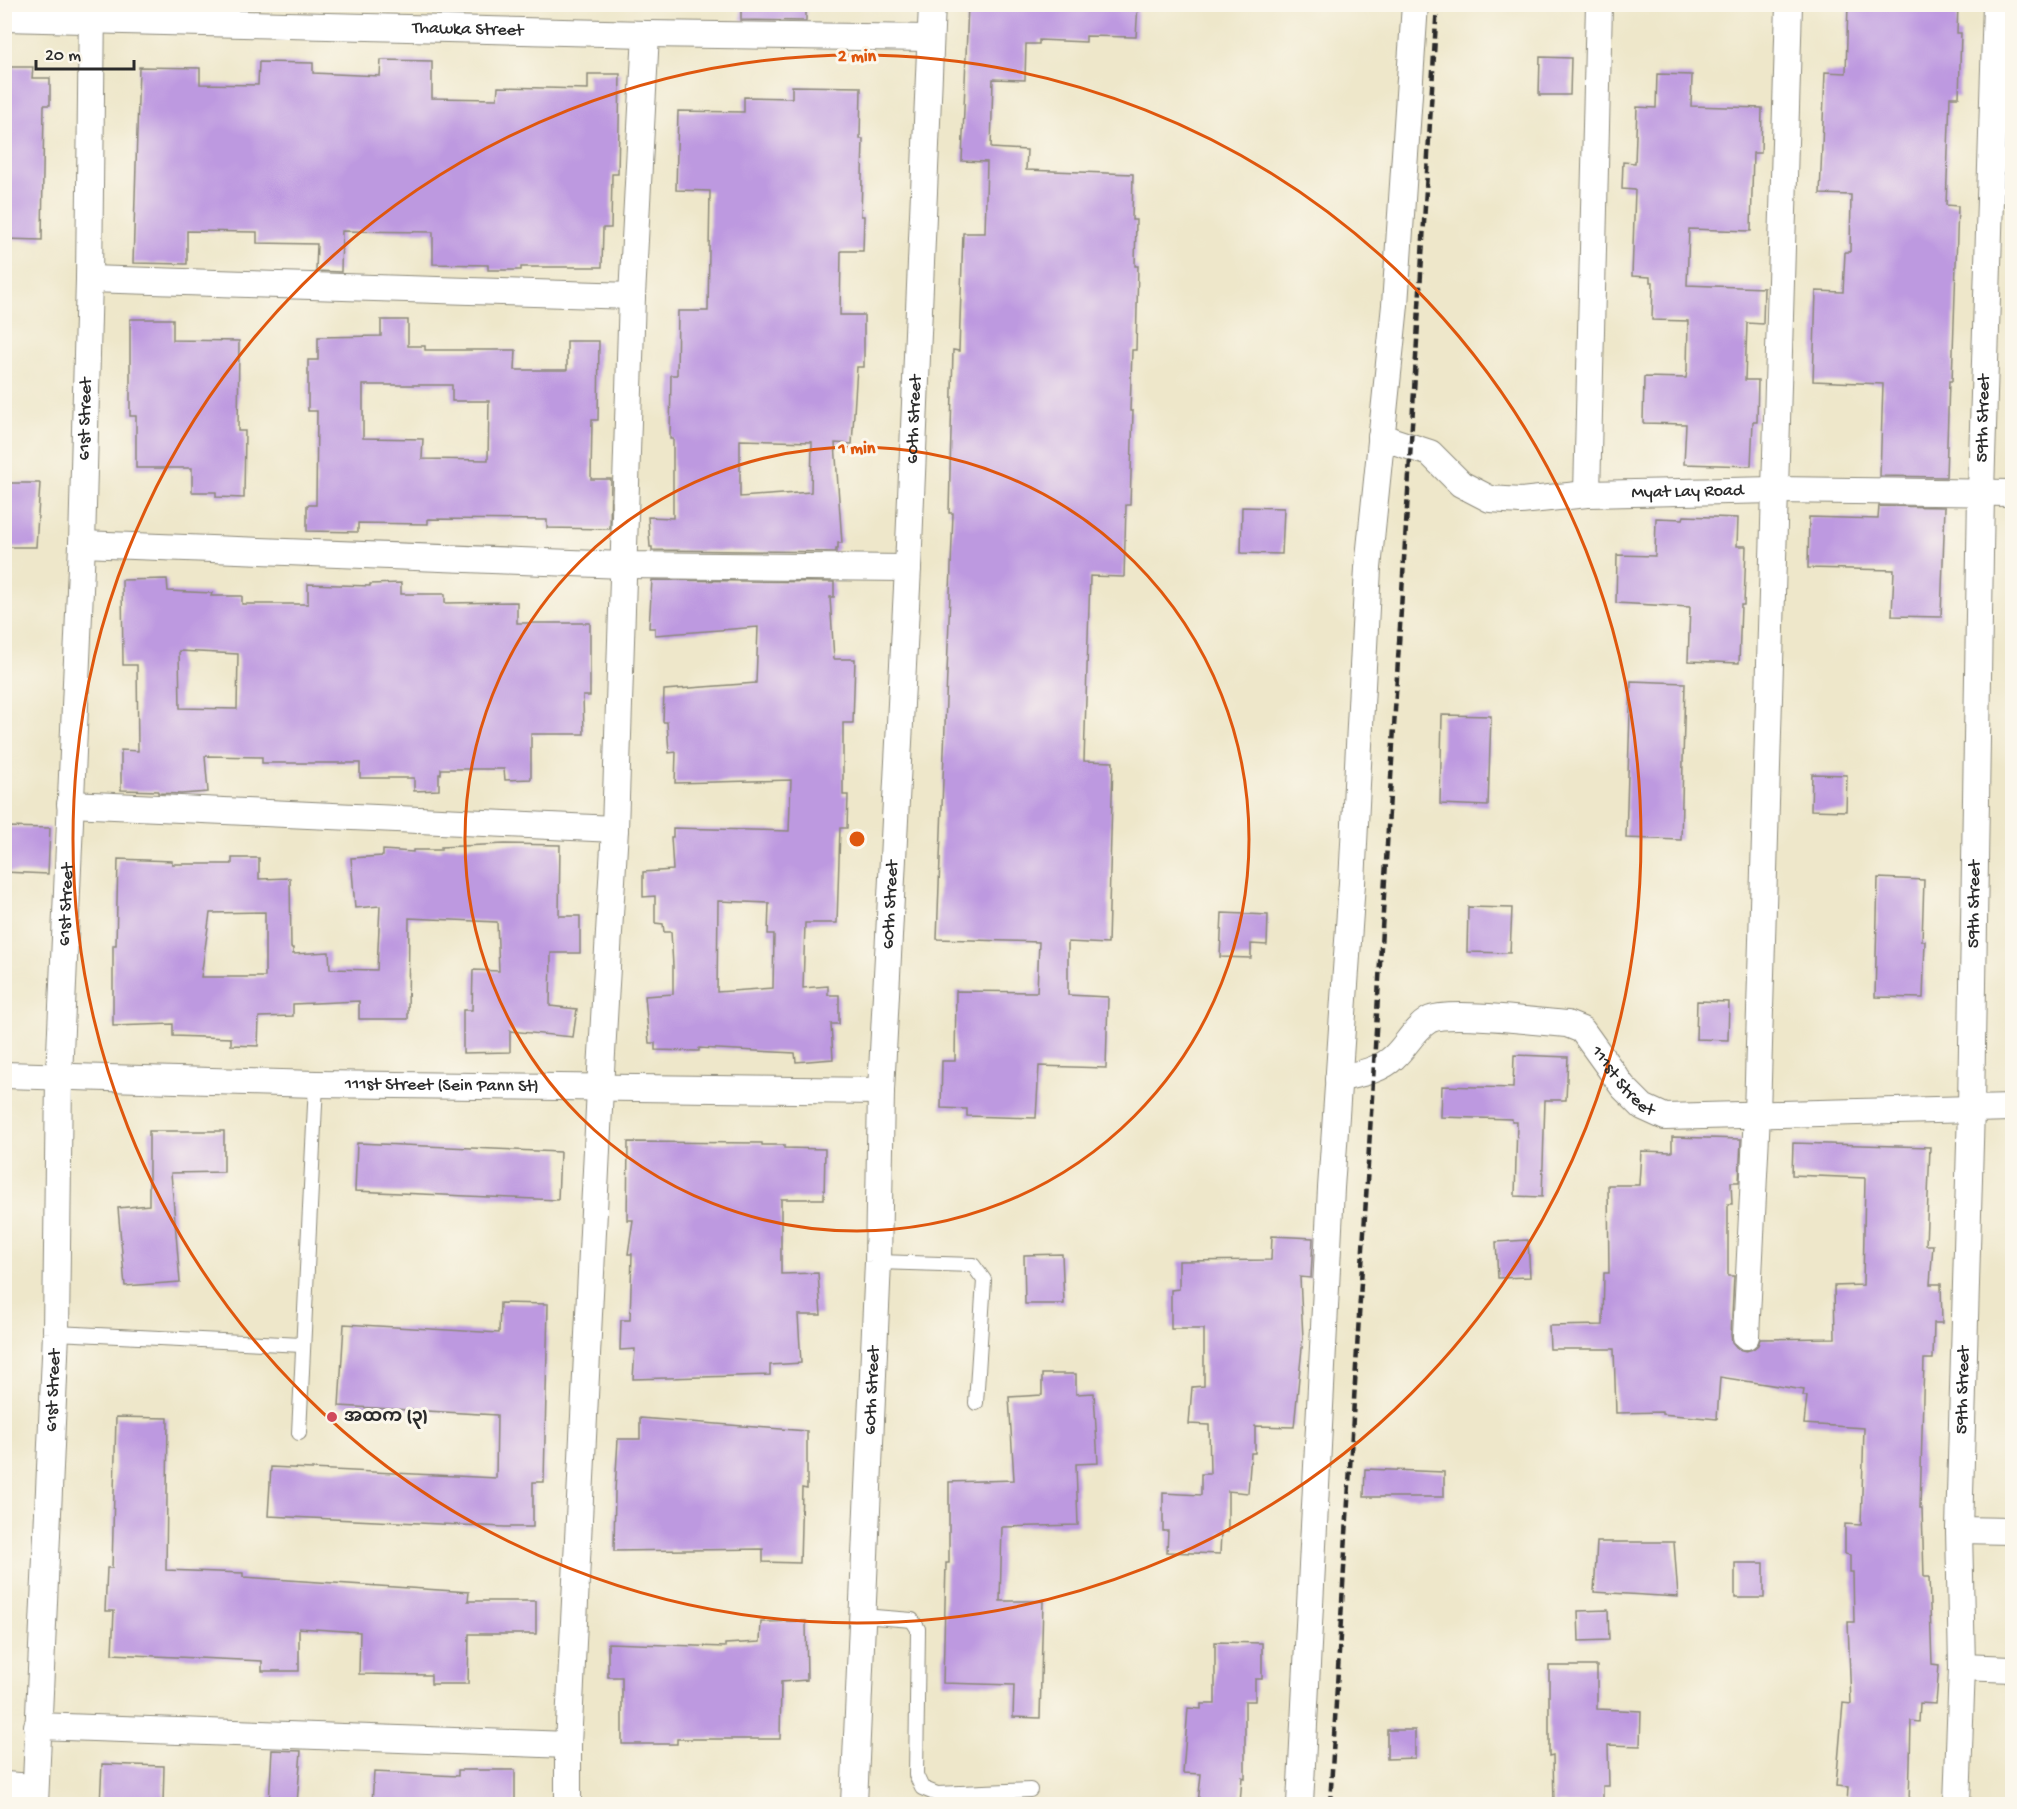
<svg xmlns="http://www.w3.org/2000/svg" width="2017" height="1809" font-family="'Gochi Hand','Noto Sans Myanmar',sans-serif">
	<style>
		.building { fill: #bd99e0; fill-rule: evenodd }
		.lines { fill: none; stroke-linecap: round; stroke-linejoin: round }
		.service-casing { stroke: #8c897a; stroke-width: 16 }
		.minor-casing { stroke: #8c897a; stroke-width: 28 }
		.service { stroke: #fff; stroke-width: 14 }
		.minor { stroke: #fff; stroke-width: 26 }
		.rail { stroke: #2b2b2b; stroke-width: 4.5; stroke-dasharray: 9 4.5; stroke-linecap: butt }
		.ring { fill: none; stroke: #df570e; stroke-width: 3 }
		.poi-dot { fill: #d1495b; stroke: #fbf7ec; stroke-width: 2 }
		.labels { text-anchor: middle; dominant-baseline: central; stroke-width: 6; stroke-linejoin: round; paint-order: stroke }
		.street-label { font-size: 18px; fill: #2b2b2b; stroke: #fbf7ec }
		.poi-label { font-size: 18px; font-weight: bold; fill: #2b2b2b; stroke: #fbf7ec; text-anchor: start }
		.centre { fill: #df570e; stroke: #fbf7ec; stroke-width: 3 }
		.ring-label { font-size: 18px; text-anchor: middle; font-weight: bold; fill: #df570e; stroke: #fbf7ec; stroke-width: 6; stroke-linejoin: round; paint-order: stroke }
	</style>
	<rect width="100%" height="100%" fill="#fbf7ec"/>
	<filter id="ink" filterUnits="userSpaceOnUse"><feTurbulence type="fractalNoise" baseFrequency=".0167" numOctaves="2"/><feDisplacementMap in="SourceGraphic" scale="12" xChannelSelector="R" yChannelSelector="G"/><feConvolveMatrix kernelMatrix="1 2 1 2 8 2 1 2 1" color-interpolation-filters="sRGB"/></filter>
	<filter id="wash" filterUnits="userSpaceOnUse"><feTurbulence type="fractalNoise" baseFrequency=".008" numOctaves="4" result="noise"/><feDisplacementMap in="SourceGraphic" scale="24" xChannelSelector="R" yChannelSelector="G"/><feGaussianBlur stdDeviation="1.35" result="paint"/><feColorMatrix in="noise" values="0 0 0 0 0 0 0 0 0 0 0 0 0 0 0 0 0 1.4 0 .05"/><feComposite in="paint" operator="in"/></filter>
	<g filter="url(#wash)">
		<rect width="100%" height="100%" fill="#eee7ca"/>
		<g id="blocks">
			<g class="building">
				<path d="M741,4H806V21L741,20Z"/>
				<path d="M968,4H1138L1136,37L1086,36V42L1039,40V44H1026L1025,80L993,79L991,148L1027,150L1026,170L1133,174L1132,220H1136L1135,266H1138L1136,350H1132L1130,411H1133L1130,505H1126L1124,577L1090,576L1084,761L1113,762L1108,944L1068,942V995L1108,997L1106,1068L1039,1066L1036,1118L967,1116V1109L941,1108L942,1061H955L956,991L1037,992L1039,942L937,939L953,513H949L953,350L959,351L963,233H985L987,162L962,161Z"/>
				<path d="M1848,4H1958L1957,33H1961L1959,97H1950L1946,205L1958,206L1952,381H1949L1946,477L1880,476L1883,384L1813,381L1816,291L1843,292L1845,252H1850L1851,195L1820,194L1825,72L1846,73Z"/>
				<path d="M1540,57L1571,58L1570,95H1539Z"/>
				<path d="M381,60L432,61V98L497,99L498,87L588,89V74H620L618,174H612L611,228H603L602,267H521V270H488V265L433,264V232L342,231L341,272L316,271L317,244L257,243V232L187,231V264L133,263L139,67L200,68V84L258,85L259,62L313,63V73L380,76Z"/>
				<path d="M4,67H33L32,78H50V105H44L42,240L4,239Z"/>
				<path d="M1657,74L1692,75L1691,106L1762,108L1761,153H1753L1751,231L1689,229L1687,285L1764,288L1763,324L1747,323L1745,380H1758L1757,422H1753L1751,466L1684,464L1686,424L1643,423L1644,377L1686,378L1687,370L1688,321L1652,320L1653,282H1650V277L1632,276L1635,190L1622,189L1623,162L1635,163L1637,107L1656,108Z"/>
				<path d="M792,86L861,87L860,139H863L861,216H864L863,251H841L840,315H864V367H857L852,444L835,443L842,543H838V549H836V552L652,550V547H650L648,517L673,518V439H670L671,375H677L678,311H708L710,191L676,190L678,111L744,112V97L792,98ZM740,440L812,442L811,492L740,497Z"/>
				<path d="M130,319H173V340L239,341L238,431H245L244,498L216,497V492H192V468H136V416H130Z"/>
				<path d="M381,320H408V346H425V350H516L515,370H567V341H599L598,420H592L591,479H611L610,529L547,528V520L428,519V524L358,523V532L307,531V505H316L317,411H308V360H318V337L381,336ZM363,385H452V401H489L488,460L422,459L423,439L363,438Z"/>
				<path d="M4,483H40L36,547H4Z"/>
				<path d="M1879,506L1945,507L1941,617L1892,616L1894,570L1808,568L1809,517L1878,519Z"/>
				<path d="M1242,507L1284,508L1282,554L1241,553Z"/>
				<path d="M1684,516L1738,518L1737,546H1746L1744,605H1741L1739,663L1688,661L1690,607L1616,603L1617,555L1655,556L1656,518L1683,519Z"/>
				<path d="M167,579L168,591L212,593L211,596H242V604H308V584L370,586V584L401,583V594H445V603L517,602V623H590V696H583L584,734H531V779L505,780L504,769H441V774H439V790L414,791V778H360V763H262V757L205,756L208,792L181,794L158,793V791L121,790V750L138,751L137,665H123L122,580ZM179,651L238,654L237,709L180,708Z"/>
				<path d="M652,580L834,582V597H830L834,659H855L853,723H843V795H848L847,828H840L837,923H805L803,988L828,986V995H839V1024H831L833,1059L796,1062L795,1053L699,1048V1051L655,1050V1043H649L645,996L673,994V966L671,932H664L663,924L655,923V896L643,897V872L673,870L671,837H673V828L789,831L791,780L675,783L676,752L669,753L667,722H663L664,690L756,683L758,627L655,635V628H649ZM718,901L769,903L768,934H774L773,988L717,992Z"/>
				<path d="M1631,681L1685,683L1681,840L1626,838Z"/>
				<path d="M1442,715L1491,716L1488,806L1440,804Z"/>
				<path d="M1812,774L1847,775L1846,811L1811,810Z"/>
				<path d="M4,827L50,828L48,874L4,872Z"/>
				<path d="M505,844L560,845L559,916H580V953H551L550,1006L577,1009L573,1037L510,1031V1052L463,1053V1010H472L473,970L499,971L497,922L409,918L408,1019H359V1001L293,1004V1016L259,1017L258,1046L231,1045V1038L173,1036V1024L113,1026V945H116L118,859L172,861V864H232V858H259V879L290,878L291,948H293V954L329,952L330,969L377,970L380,906L355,908L351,858L383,856V850L413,852V850H441V847ZM265,912V977H201L210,913Z"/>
				<path d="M1878,878L1924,880L1922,941H1925L1923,998L1875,997Z"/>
				<path d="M1468,907L1512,908L1510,953L1467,952Z"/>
				<path d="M1222,913L1268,915L1267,945L1251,944V958L1220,957Z"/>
				<path d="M1697,1001L1729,1002L1728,1040L1696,1039Z"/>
				<path d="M1514,1055L1568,1057L1566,1100H1545L1542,1197L1515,1196L1517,1122H1512V1119L1441,1117L1442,1086L1513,1088Z"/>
				<path d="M149,1131H224V1172L171,1173L180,1282L125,1286L118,1208L149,1205Z"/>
				<path d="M1672,1137L1741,1139L1739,1182H1731L1732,1204H1728V1276H1734L1731,1335L1732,1342L1738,1349L1746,1351L1753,1349L1758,1345L1760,1339L1835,1338L1834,1286L1863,1285L1865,1178L1792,1175L1793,1143L1930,1147L1926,1245H1933L1930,1284H1941L1942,1323H1934L1933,1359H1924L1920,1508H1922L1924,1577H1929L1932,1664L1939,1665L1936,1704L1920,1703L1919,1722L1911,1721L1909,1804H1847L1848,1787L1836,1786L1843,1703L1851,1704L1848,1622H1854L1853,1572H1850V1555L1845,1554V1524L1861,1525L1864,1428L1804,1424L1807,1396H1803L1804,1390L1720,1377L1717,1419L1662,1414V1412L1616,1413L1614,1349H1550L1549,1326L1603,1325L1604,1273H1609L1608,1185H1639L1641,1151L1672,1152Z"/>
				<path d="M628,1142L762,1143V1145H784V1148L825,1149L824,1199H781V1274L818,1273L821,1315H798L801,1363L770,1365V1375L633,1379L635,1349L620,1350L621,1320H630L632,1254H628L633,1220H627Z"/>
				<path d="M357,1143L560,1152L558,1200L355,1191Z"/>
				<path d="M1272,1236L1313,1238L1311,1278L1300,1277L1303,1338L1294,1427L1255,1426V1453H1251L1248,1493L1228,1491V1532H1221L1220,1554L1167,1552L1168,1531H1163V1493L1201,1495V1474H1210L1209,1425L1189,1424L1192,1387L1204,1386V1329H1171V1290L1179,1289V1261L1271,1260Z"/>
				<path d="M1528,1240L1530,1277L1498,1278L1496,1242Z"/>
				<path d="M1062,1254L1064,1304H1025L1024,1255Z"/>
				<path d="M500,1303L548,1304L544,1482H533V1527H505L268,1516L271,1467L496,1478L497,1415L339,1406L344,1324L499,1333Z"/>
				<path d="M1042,1374H1076V1394L1094,1393L1098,1463L1076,1464L1078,1525L1002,1527L1000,1601H1043L1040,1718L1013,1717L1014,1685L943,1683L946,1563H949V1482L1014,1480L1009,1397L1042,1395Z"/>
				<path d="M116,1417L168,1418L166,1570L243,1573V1577L469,1592L468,1601H536V1634H469L468,1684H431V1675L359,1674L360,1632L299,1628V1671H262V1661L112,1654L114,1611H105L107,1568H112Z"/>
				<path d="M640,1418L807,1431V1489L802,1488L800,1563L763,1562V1549L614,1551L615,1491L618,1439H640Z"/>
				<path d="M1365,1469L1444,1472V1497H1364Z"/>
				<path d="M1597,1542H1674L1678,1597L1594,1592Z"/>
				<rect x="1735" y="1563" width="29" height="35"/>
				<path d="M1608,1610L1609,1640L1579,1641L1578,1611Z"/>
				<path d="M806,1621L807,1680L781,1682L780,1739H677V1744H622V1677H608V1643L725,1647V1644L760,1642L761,1622Z"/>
				<path d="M1215,1642L1262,1643V1679H1255V1701H1245V1778L1242,1777L1240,1804H1198L1201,1774L1183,1773L1188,1708L1201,1709V1704H1215Z"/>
				<path d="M1549,1666H1597V1709L1641,1711L1640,1746L1608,1745L1609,1786H1603V1804H1554L1553,1755L1549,1756Z"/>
				<path d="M1387,1730H1415V1758L1387,1759Z"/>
				<path d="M272,1750L301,1751L297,1804H269Z"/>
				<path d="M102,1764L164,1766L163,1804H100Z"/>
				<path d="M458,1770H515V1804L372,1803L374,1772L458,1776Z"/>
			</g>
		</g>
	</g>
	<g filter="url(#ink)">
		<use href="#blocks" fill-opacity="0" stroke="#8c897a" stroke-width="1.5"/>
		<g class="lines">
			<defs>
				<g id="service">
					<path d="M878,1262L973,1265L984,1280L976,1403"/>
					<path d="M56,1333L302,1345"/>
					<path d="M299,1433L316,1084"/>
					<path d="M862,1616L912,1620L918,1629L916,1775L922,1788L937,1794L1030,1790"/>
				</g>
				<g id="minor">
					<path id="s1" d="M4,18L646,34L930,38"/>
					<path d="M89,279L632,296"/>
					<path id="s2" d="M1381,437L1430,453L1461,484L1490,499L1521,501L1587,494L1775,490L2012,493"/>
					<path d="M1587,494L1599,4"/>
					<path d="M82,544L623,565L908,568"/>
					<path d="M70,804L615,829"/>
					<path id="s3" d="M4,1075L316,1084L881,1091"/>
					<path id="s4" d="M1338,1079C1357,1074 1380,1071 1394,1057C1407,1045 1414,1029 1429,1020C1448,1010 1540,1022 1567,1024L1582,1030L1623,1087L1643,1107L1665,1117L2012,1108"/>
					<path d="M1746,1336L1757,1114L1789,4"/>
					<path d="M1959,1530L2012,1531"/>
					<path d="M1962,1667L2012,1669"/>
					<path d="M37,1726L568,1745"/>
					<path d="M4,1785L35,1787"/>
					<path id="s5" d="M35,1804L56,1333L59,1076L82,544L89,279L92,4"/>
					<path d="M568,1804V1745L600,1088L615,829L632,296L646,34"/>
					<path id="s6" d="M854,1804L878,1262L881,1091L908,568L932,4"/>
					<path d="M1300,1804L1331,1188L1352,883L1368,568L1395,305L1415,4"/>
					<path id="s7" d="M1957,1804L1962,1667L1959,1530L1971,1108L1981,492L1996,4"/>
				</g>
			</defs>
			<use href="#service" class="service-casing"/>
			<use href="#minor" class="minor-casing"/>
			<use href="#service" class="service"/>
			<use href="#minor" class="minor"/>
			<path class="rail" d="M1330,1804L1437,4"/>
		</g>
	</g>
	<g class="ring">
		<circle cx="857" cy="839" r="392"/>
		<circle cx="857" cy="839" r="784"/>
	</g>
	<circle class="poi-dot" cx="332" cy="1417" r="6"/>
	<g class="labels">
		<g class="street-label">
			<text stroke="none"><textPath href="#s1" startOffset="464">Thawka Street</textPath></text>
			<text stroke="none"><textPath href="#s5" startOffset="1386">61st Street</textPath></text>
			<text stroke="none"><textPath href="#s6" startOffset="1386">60th Street</textPath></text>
			<text stroke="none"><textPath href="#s7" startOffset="1386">59th Street</textPath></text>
			<text stroke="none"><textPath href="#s2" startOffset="326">Myat Lay Road</textPath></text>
			<text stroke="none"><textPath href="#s6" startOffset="900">60th Street</textPath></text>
			<text stroke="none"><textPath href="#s5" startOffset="900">61st Street</textPath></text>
			<text stroke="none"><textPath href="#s7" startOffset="900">59th Street</textPath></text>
			<text stroke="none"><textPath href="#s4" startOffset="333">111st Street</textPath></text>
			<text stroke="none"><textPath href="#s3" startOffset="438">111st Street (Sein Pann St)</textPath></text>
			<text stroke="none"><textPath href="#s5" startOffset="414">61st Street</textPath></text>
			<text stroke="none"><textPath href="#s6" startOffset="414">60th Street</textPath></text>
			<text stroke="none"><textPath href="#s7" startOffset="414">59th Street</textPath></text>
		</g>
		<g class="poi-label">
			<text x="344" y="1417">အထက (၃)</text>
		</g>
	</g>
	<circle cx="857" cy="839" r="9" class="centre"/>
	<g class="ring-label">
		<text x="857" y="61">2 min</text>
		<text x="857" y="453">1 min</text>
	</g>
	<rect width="2017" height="1809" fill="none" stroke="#fbf7ec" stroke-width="24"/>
	<path d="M36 60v9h98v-9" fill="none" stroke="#2b2b2b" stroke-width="3"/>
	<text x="45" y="60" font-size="18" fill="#2b2b2b" stroke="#fbf7ec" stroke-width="4.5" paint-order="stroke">20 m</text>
</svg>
